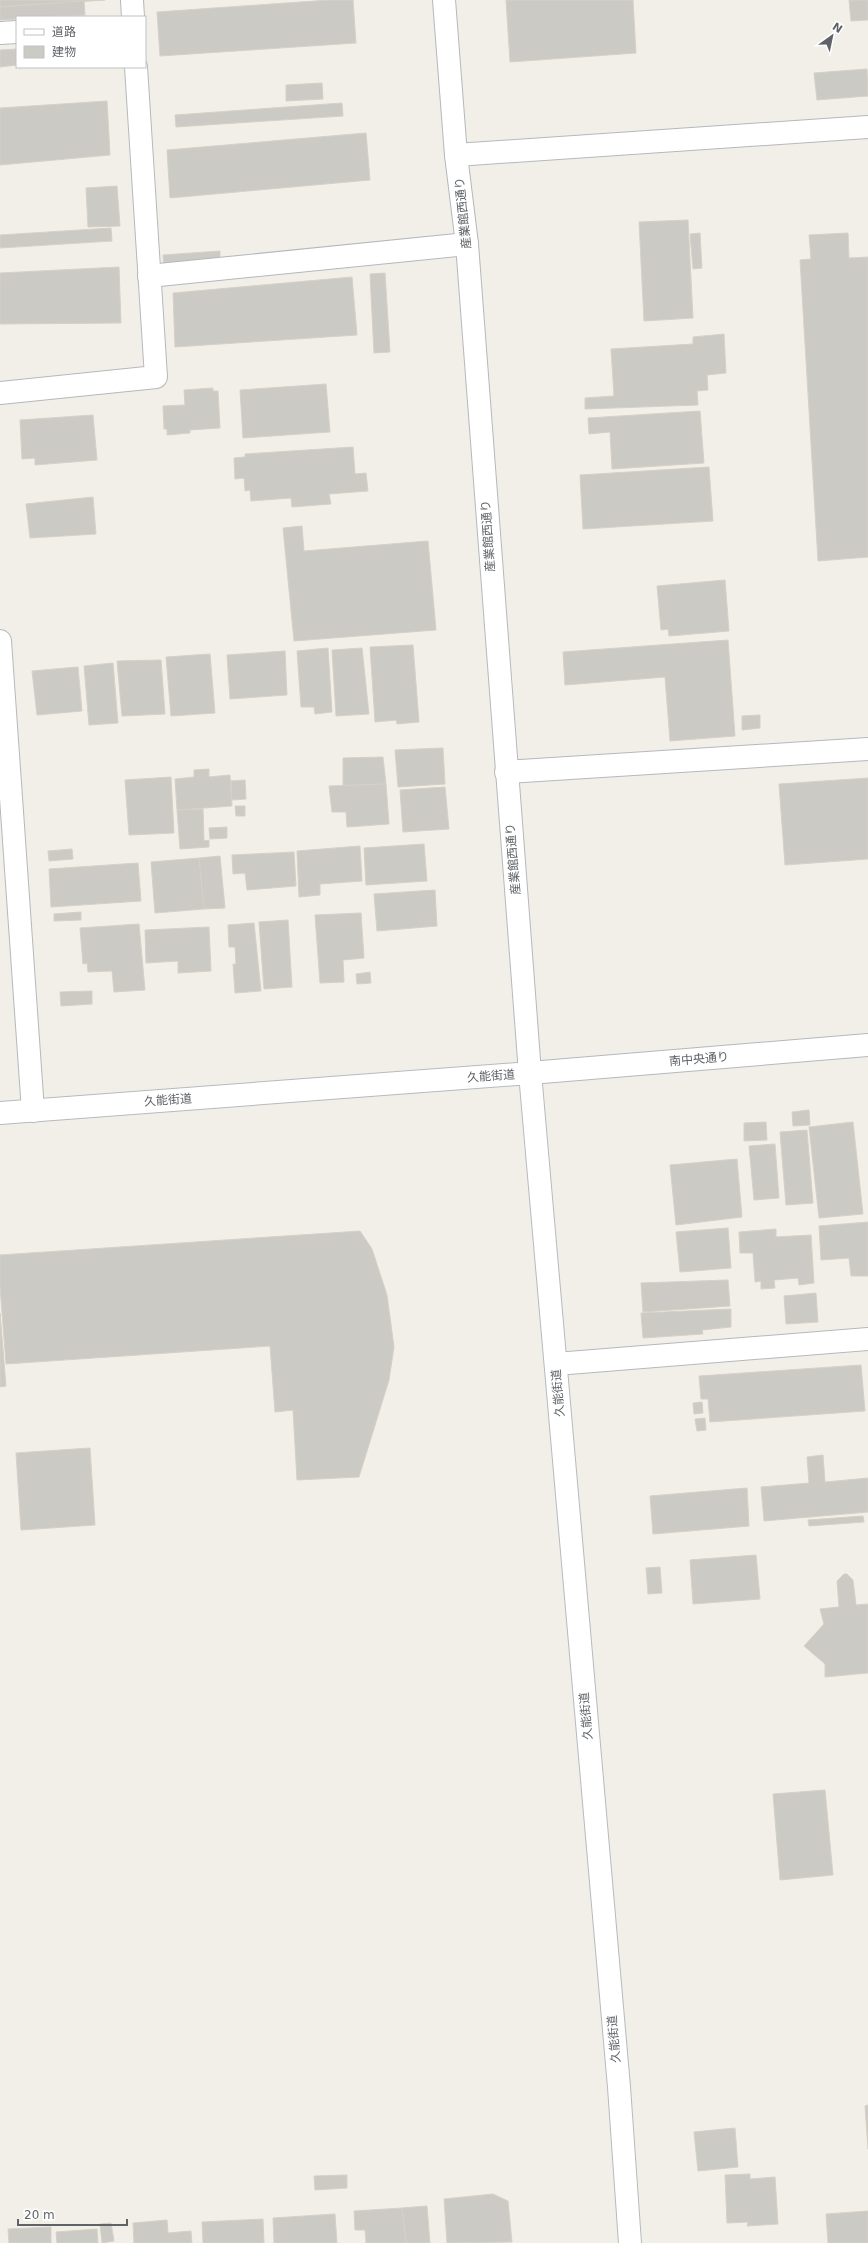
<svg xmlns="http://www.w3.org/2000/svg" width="868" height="2243" font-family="'DejaVu Sans','Noto Sans JP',sans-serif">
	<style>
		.building { fill: #cccac5; stroke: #d6d1c6 }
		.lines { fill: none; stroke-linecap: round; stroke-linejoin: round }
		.minor-casing { stroke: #b5b8bc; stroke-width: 24 }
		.tertiary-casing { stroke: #b5b8bc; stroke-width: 24 }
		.secondary-casing { stroke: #b6babf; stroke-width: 24 }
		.minor { stroke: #fff; stroke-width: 22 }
		.tertiary { stroke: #fff; stroke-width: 22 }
		.secondary { stroke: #fff; stroke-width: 22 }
		.labels { text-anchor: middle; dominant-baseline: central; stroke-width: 3; stroke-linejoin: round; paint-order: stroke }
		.street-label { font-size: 12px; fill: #5f6368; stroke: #fff }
	</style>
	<rect width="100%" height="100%" fill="#f1efe8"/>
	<g class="building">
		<path d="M0,0H105L0,7Z"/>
		<path d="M329,0H353L356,43L160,56L157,12Z"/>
		<path d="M506,0H633L636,53L510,62Z"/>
		<path d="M849,0H868V20L851,21Z"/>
		<path d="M84,1L85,15L17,17V19L0,20V7Z"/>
		<path d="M17,49V65L0,67V50Z"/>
		<path d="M867,69L868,96L817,100L814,73Z"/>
		<path d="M322,83L323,99L286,101V85Z"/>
		<path d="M107,101L110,155L0,165V108Z"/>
		<path d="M342,103L343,116L176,127L175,115Z"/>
		<path d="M366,133L370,180L170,198L167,150Z"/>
		<path d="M117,186L120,226L88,227L86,188Z"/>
		<path d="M688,220L693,318L644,321L639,222Z"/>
		<path d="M111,228L112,241L0,248V235Z"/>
		<path d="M700,233L702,268L693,269L690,234Z"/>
		<path d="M848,233L849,258L868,257V557L818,561L800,260L811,259L809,235Z"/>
		<path d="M220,251V265L164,269L163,255Z"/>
		<path d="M119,267L121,323L0,324V273Z"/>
		<path d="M385,273L390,352L374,353L370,274Z"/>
		<path d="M352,277L357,335L175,347L173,293Z"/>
		<path d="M724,334L726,373L707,375L708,390L697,391L698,405L585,409V398L614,396L611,349L693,344V337Z"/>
		<path d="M326,384L330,432L243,438L240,390Z"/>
		<path d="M213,388V391H218L220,428L190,430V433L167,435V429H164L163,406L185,405L184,390Z"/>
		<path d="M700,411L704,463L612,469L610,432L589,434L588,418Z"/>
		<path d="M93,415L97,460L35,465V458L22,459L20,420Z"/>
		<path d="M353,447L355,474L366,473L368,491L329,494L331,504L292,507L291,498L251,501L250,490L245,491L244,478L235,479L234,458L245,457V454Z"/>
		<path d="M709,467L713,521L583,529L580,475Z"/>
		<path d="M93,497L96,534L30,538L26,504Z"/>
		<path d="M302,526L304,551L428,541L436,630L294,641L283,528Z"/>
		<path d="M725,580L729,631L669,636L668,629L661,630L657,586Z"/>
		<path d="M728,640L735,736L670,741L665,677L565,685L563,652Z"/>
		<path d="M413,645L419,722L397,724L396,720L375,722L370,647Z"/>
		<path d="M328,648L332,712L315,714L314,707H301L297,651Z"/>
		<path d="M362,648L369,714L336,716L332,650Z"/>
		<path d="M285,651L287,695L230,699L227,655Z"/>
		<path d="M210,654L215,713L171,716L166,657Z"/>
		<path d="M161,660L165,714L122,716L117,661Z"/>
		<path d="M113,663L118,723L89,725L84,666Z"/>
		<path d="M78,667L82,711L37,715L32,671Z"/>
		<path d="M760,715V728L742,730V716Z"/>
		<path d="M443,748L445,784L398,787L395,750Z"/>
		<path d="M383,757L386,784L343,786V758Z"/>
		<path d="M209,769V777L230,775L232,806L177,810L175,779L194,777V770Z"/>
		<path d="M171,777L174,833L129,835L125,780Z"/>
		<path d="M868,778V859L785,865L779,784Z"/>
		<path d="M245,780L246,799L232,800L231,781Z"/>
		<path d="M386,784L389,824L347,827L346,812H332L329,786Z"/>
		<path d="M445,787L449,829L403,832L400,790Z"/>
		<path d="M235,806H245V816H236Z"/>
		<path d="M203,809L204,841L209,840V847L180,849L177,810Z"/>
		<path d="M227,827V838L210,839L209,828Z"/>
		<path d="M424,844L427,881L366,885L364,848Z"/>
		<path d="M360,846L362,881L320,884V895L299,897L297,851Z"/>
		<path d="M72,849L73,859L49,861L48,851Z"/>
		<path d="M294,852L296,886L247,890L245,873L233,874L232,855Z"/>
		<path d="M220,856L225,908L204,909L199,858Z"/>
		<path d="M199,858L204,909L155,913L151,862Z"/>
		<path d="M138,863L141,901L51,907L49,869Z"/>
		<path d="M435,890L437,926L377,931L374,894Z"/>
		<path d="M81,912V920L54,921V914Z"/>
		<path d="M361,913L364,958L343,960L344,982L320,983L315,915Z"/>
		<path d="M288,920L292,987L264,989L259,922Z"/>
		<path d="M254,923L261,991L235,993L233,964H236L235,947H229L228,925Z"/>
		<path d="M139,924L145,990L114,992L112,971L88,972L87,963L83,964L80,928Z"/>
		<path d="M209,927L211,971L178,973V961L146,963L145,930Z"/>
		<path d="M370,972L371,983L357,984L356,974Z"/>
		<path d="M92,991V1004L61,1006L60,992Z"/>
		<path d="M809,1110L810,1125L793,1126L792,1112Z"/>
		<path d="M766,1122L767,1140L744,1141V1123Z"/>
		<path d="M853,1122L863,1214L819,1218L809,1127Z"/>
		<path d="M807,1130L813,1203L786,1205L780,1132Z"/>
		<path d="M775,1144L779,1198L754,1200L749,1146Z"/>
		<path d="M737,1159L742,1217L676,1225L670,1165Z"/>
		<path d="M868,1222V1276H851L849,1258L821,1260L819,1226Z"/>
		<path d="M728,1228L731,1268L680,1272L676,1232Z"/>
		<path d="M776,1229V1237L811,1235L814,1283L799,1285L798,1278L774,1280L775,1288L761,1289V1281L755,1282L753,1253H740L739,1232Z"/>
		<path d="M360,1231L372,1249L387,1295L394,1347L389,1380L359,1477L297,1480L293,1410L275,1412L270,1346L6,1364L0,1287V1255Z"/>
		<path d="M728,1280L730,1306L643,1312L641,1283Z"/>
		<path d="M816,1293L818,1322L786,1324L784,1296Z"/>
		<path d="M731,1309V1327L702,1330L703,1334L643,1338L641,1313Z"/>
		<path d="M0,1313L6,1386L0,1387Z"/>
		<path d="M861,1365L865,1411L710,1422L708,1399H701L699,1376Z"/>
		<path d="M702,1402L703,1413L694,1414L693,1403Z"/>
		<path d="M705,1418L706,1430L697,1431L695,1419Z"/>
		<path d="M90,1448L95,1525L21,1530L16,1453Z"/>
		<path d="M823,1455L825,1482L868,1478V1512L764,1521L761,1487L809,1483L807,1457Z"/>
		<path d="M747,1488L749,1526L653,1534L650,1496Z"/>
		<path d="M863,1516L864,1522L809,1526L808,1520Z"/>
		<path d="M756,1555L760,1599L693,1604L690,1560Z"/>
		<path d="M660,1567L662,1593L648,1594L646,1568Z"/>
		<path d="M844,1574H847L853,1580L856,1605L868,1604V1673L825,1677V1664L804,1646L824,1624L820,1609L839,1607L837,1581Z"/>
		<path d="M825,1790L833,1875L780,1880L773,1794Z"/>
		<path d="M868,2105V2149L865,2106Z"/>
		<path d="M735,2128L738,2167L698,2171L694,2132Z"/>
		<path d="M750,2174V2179L775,2177L778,2224L747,2226L748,2222L727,2223L725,2175Z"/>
		<path d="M347,2175V2188L315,2190L314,2176Z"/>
		<path d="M493,2194L508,2201L512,2242L447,2243L444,2199Z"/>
		<path d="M427,2206L430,2243H406L402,2208Z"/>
		<path d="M402,2208L406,2243H366L365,2230H355L354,2211Z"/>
		<path d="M868,2211V2243H828L826,2214Z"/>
		<path d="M335,2214L337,2243H274L273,2218Z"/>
		<path d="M263,2219L264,2243H203L202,2222Z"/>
		<path d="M167,2220L168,2233L191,2231L192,2243H134L133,2223Z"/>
		<path d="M111,2223L114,2241L102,2243L100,2224Z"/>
		<path d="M51,2227V2243H9L8,2229Z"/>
		<path d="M97,2229L98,2243H57L56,2232Z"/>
	</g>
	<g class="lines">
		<defs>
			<g id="minor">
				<path d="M132,0L133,17"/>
				<path d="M0,33L17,32"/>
				<path d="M456,155L868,127"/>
				<path d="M149,276L467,244"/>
				<path d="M0,393L156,377L136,67"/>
				<path d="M0,641L33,1111"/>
				<path d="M506,772L868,749"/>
				<path d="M556,1364L868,1339"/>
			</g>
			<path id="tertiary" d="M444,0L456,155L467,244L530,1073L868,1045"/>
			<path id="secondary" d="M0,1113L530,1073L619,2087L630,2243"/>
		</defs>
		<use href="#minor" class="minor-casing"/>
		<use href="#tertiary" class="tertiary-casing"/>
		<use href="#secondary" class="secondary-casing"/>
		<use href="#minor" class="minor"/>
		<use href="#tertiary" class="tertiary"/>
		<use href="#secondary" class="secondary"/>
	</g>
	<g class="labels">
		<g class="street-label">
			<text transform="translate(463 213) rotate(-96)">産業館西通り</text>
			<text transform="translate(488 536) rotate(-94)">産業館西通り</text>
			<text transform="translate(513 859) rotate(-95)">産業館西通り</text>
			<text transform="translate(699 1059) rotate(-5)">南中央通り</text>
			<text transform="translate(491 1076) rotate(-4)">久能街道</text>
			<text transform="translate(168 1100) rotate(-4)">久能街道</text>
			<text transform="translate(558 1393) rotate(-95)">久能街道</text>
			<text transform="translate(586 1716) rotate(-95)">久能街道</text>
			<text transform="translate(614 2039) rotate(-95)">久能街道</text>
		</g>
	</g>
	<rect x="16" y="16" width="130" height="52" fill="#ffffff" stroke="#bfc1c3"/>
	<rect x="24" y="29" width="20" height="6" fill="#ffffff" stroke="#bfc1c3"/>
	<text x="52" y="36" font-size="12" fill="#5f6368">道路</text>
	<rect x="24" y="46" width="20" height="12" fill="#cccac5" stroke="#bfc1c3"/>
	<text x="52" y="56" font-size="12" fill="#5f6368">建物</text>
	<g transform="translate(832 36) rotate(33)" stroke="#ffffff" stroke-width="3" paint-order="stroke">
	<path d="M0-3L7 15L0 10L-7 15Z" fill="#5f6368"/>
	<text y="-6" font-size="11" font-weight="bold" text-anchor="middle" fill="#5f6368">N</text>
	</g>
	<path d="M18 2219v6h109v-6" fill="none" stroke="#5f6368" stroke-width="2"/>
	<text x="24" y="2219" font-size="12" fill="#5f6368" stroke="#ffffff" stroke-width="3" paint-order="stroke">20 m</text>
</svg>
